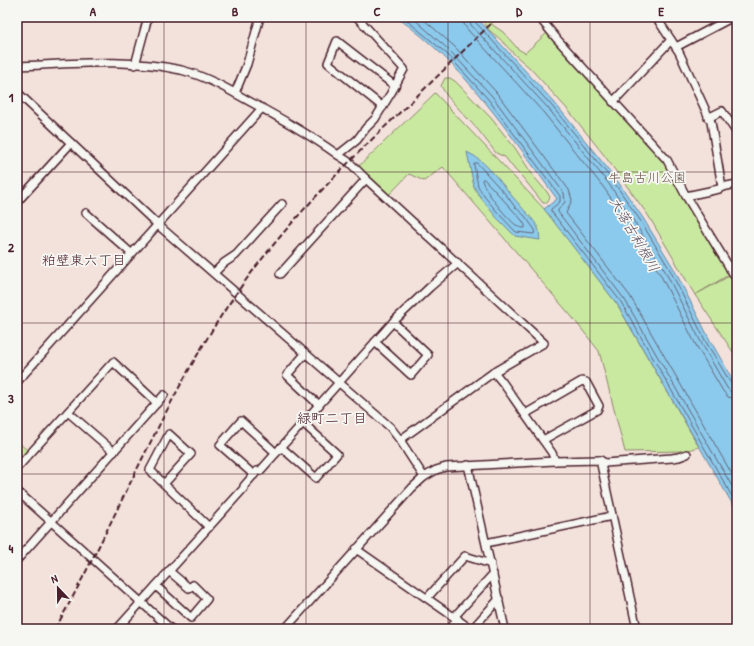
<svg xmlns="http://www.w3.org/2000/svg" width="754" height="646" font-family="'Patrick Hand','Klee One',sans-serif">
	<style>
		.green { fill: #c9e9a1; stroke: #8a8466 }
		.water { fill: #8bcaec; stroke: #71869f }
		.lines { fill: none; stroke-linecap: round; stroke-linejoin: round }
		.shore { stroke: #646378; stroke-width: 1 }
		.minor-casing { stroke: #4a1f2b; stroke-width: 10 }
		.minor { stroke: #f6f6f2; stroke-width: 7 }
		.rail { stroke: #4a1f2b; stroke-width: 2; stroke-dasharray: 6 3; stroke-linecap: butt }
		.grid { fill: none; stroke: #4a1f2b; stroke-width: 1; stroke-opacity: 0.55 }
		.labels { text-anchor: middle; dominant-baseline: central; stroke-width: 3.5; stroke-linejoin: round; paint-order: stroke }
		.park-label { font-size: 13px; fill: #6a5248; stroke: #f6f6f2 }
		.water-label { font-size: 14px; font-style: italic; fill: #5e5265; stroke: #f6f6f2 }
		.neighbourhood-label { font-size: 14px; fill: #4a1f2b; stroke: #f6f6f2 }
		.neatline { fill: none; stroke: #4a1f2b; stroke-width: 1.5 }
		.grid-label { font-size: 13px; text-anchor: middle; font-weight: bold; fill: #4a1f2b }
	</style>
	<rect width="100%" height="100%" fill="#f3e2db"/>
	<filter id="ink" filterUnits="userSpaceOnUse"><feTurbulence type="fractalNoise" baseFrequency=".025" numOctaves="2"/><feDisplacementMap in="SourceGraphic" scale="8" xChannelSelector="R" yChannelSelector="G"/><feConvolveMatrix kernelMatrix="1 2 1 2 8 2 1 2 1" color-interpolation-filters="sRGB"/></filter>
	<g filter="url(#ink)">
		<g class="green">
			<path d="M480,17H486L494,26L503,32L518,49L525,53L548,32L555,43L664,163L730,274L695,295L648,215L604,155L569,111L530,68L516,56L499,38L490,31Z"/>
			<path d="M445,78H450L456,82L491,118L515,148L534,177L547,192L550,197L547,203H543L524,179L515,170L505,157L496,153L479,131L447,96L441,86Z"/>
			<path d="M435,93L547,212L617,304L699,447L685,451L625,452L599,351L572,317L443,167L424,181L409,174L386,198L356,169Z"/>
			<path d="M731,275L737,285V358L695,295Z"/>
			<path d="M17,441L28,451L20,460L17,458Z"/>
		</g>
		<g class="water">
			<path d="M396,17H476L554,102L616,179L643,218L673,267L710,340L737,387V512L617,304L544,209L557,199C510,135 463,62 396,17Z"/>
			<path d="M467,152C489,162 503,187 519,204C525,212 534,219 538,228C540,231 539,237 540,240L515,236L496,217L481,198L474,187Z"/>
		</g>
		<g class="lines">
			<g class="shore">
				<path d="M403,17L447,54L488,99L560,196V202L551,209V211L621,302L737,505"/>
				<path d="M412,17L450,51L492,96L564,193L565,202L558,210V212L625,300L737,495"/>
				<path d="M421,17L455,47L496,92L569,190L572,200L566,213L630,296L737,483"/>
				<path d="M463,17L464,24L467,29L543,112L604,188L630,226L660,274L697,347L723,391L728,397L737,399"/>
				<path d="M469,17L471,25L548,108L609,184L635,223L665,271L702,344L727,388L731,392L737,393"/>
				<path d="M474,17V21L479,26L551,105L613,181L640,220L669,268L706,342L732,385L737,388"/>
				<path d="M475,163H477L507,196L515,207L525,216L535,230L534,234L516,232L499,214L484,196L478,186L474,165Z"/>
				<path d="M484,179L521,219L525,225V228C523,228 521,228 519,227C510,223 483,189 482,180Z"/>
			</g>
			<defs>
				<g id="minor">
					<path d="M539,17L557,39L667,160L686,196L737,280"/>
					<path d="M656,17L679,52L711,122L722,187"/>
					<path d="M676,47L733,17"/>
					<path d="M135,65L148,17"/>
					<path d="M17,66C71,64 127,58 181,70C205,76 226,88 247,100C278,117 309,134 338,155L357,140L366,128L375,119L391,93L404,69L357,17"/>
					<path d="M17,92L158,225L390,427L400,440L424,477"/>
					<path d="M235,93L247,64L260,17"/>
					<path d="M613,102L671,40"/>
					<path d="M383,107L328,63L337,41L395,86"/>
					<path d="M708,118L722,111L737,133"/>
					<path d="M338,155L349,162L366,179L544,343L494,372L400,440"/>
					<path d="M686,196L719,189L722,187L737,184"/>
					<path d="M17,202L71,143"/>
					<path d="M86,213L132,254"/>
					<path d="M730,269L737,264"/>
					<path d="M214,273L224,263L236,255L282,204"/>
					<path d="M280,274L366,179"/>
					<path d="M375,342L411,375L428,355L393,322"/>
					<path d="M305,354L287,375L319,405"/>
					<path d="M494,372L503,383L552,453L555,461"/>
					<path d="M17,382L262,108"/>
					<path d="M68,412L114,452"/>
					<path d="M525,414L582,381L586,382L599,406L597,410L543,440"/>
					<path d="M281,447L316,478L337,454L303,423"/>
					<path d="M600,460L637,629"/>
					<path d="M468,465L505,629"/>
					<path d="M17,468L113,362L157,403"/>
					<path d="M254,475L220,445L241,421L276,453"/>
					<path d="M164,484L150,470L169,434L191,454L164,484L209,527"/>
					<path d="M17,491L171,629"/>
					<path d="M486,543L612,516"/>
					<path d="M356,549L471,629"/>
					<path d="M17,560L164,395"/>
					<path d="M156,586L191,618L207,599L193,585L189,588L169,571"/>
					<path d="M427,598L465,556L491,564"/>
					<path d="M454,617L493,574"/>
					<path d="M117,629L244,488V486L257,471H260L393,322L430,287L458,263"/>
					<path d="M285,629L412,488L424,477L436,470L446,467L555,461L600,460L605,463L672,458L679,457L687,454"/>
					<path d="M449,629L458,619"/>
					<path d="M472,629L499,599"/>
				</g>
			</defs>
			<use href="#minor" class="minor-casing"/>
			<use href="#minor" class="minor"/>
			<path class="rail" d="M55,629C109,534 151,431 208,337C262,246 337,172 413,100C442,72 470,44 498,17"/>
		</g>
	</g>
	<path class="grid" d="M164,17V629M306,17V629M448,17V629M590,17V629M17,172H737M17,323H737M17,474H737"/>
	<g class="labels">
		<g class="park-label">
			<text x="647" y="177">牛島古川公園</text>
		</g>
		<g class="water-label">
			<text transform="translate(635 234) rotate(60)">大落古利根川</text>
		</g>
		<g class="neighbourhood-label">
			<text x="84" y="259">粕壁東六丁目</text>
			<text x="332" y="417">緑町二丁目</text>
		</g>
	</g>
	<rect width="754" height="646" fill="none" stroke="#f6f6f2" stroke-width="44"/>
	<g transform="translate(58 588) rotate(338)" stroke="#f6f6f2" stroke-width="3" paint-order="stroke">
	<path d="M0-3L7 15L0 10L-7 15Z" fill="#4a1f2b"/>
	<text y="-6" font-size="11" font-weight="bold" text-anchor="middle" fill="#4a1f2b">N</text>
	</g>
	<rect x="22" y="22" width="710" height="602" class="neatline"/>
	<g class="grid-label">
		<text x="93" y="16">A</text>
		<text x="235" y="16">B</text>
		<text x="377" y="16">C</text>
		<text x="519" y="16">D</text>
		<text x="661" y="16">E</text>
		<text x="11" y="102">1</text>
		<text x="11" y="252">2</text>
		<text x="11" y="403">3</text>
		<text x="11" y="553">4</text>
	</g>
</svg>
